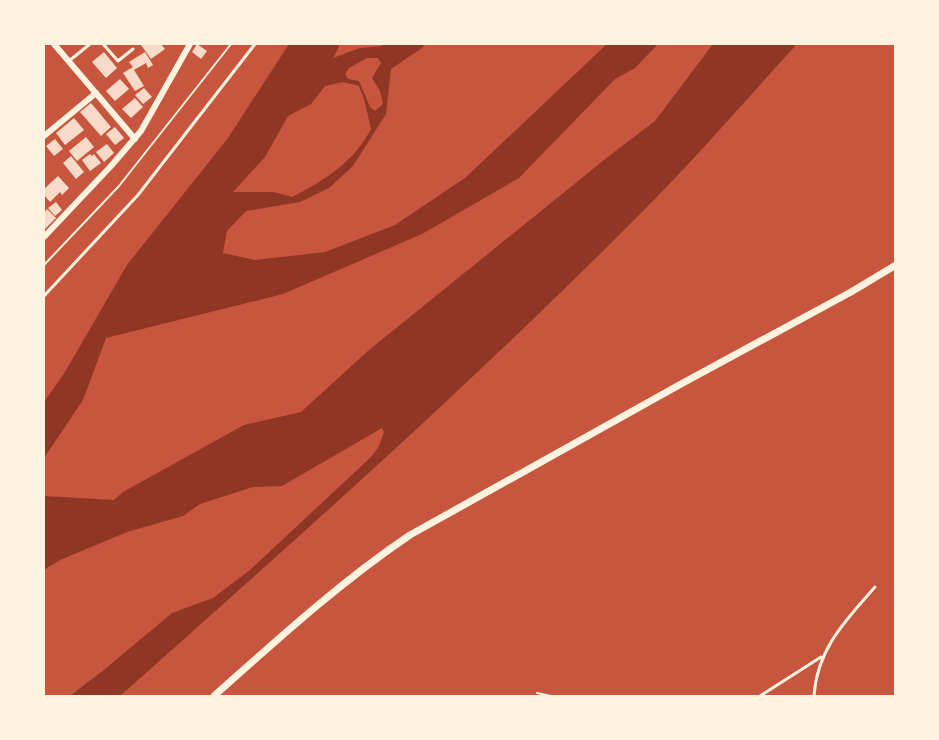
<svg xmlns="http://www.w3.org/2000/svg" width="939" height="740" font-family="Georgia,serif">
	<style>
		.water { fill: #8f3625; fill-rule: evenodd }
		.building { fill: #f7dbc8 }
		.lines { fill: none; stroke-linecap: round; stroke-linejoin: round }
		.path { stroke: #fff3e0; stroke-width: 2 }
		.service { stroke: #fff3e0; stroke-width: 3 }
		.minor { stroke: #fff3e0; stroke-width: 6 }
		.tertiary { stroke: #fff3e0; stroke-width: 7 }
	</style>
	<rect width="100%" height="100%" fill="#c8553d"/>
	<g class="water">
		<path d="M289,44H338L339,47L333,58L360,48L382,46L384,44H425L422,48L391,69L386,114L353,166L329,188L300,202L246,211L227,231L223,253L255,260L325,252L395,225L465,178L607,44H658L635,68L615,79L519,178L422,234L283,294L106,338L83,400L44,458V402L65,372L127,265L228,138ZM367,58H378L381,63L372,78L380,91L383,104L375,111L370,107L359,81L348,79L345,74L349,68ZM343,82L359,86L364,99L371,129C355,161 324,181 292,197L274,192H233L265,157L288,116L311,104L325,86Z"/>
		<path d="M713,44H797C742,104 688,167 630,224C467,388 293,542 120,696H70L105,669L172,613L213,598L250,570L371,457L378,448L384,432L382,428L282,486L253,487L200,504L183,516L127,532L60,560L44,570V496L114,500L123,492L244,425L301,412L369,350L609,156L655,121Z"/>
	</g>
	<g class="building">
		<path d="M143,44H161L165,49L151,59L141,45Z"/>
		<path d="M197,44L207,51L201,59L192,52Z"/>
		<path d="M104,52L117,68L106,78L92,62Z"/>
		<path d="M145,52L153,65L148,68L146,63L134,70L144,86L135,91L123,73L133,67L129,62Z"/>
		<path d="M120,79L129,89L115,101L106,91Z"/>
		<path d="M144,88L152,97L143,104L135,95Z"/>
		<path d="M135,98L143,107L131,118L122,109Z"/>
		<path d="M91,103L111,127L101,136L80,112Z"/>
		<path d="M74,118L84,130L65,145L56,133Z"/>
		<path d="M115,127L124,138L115,145L106,134Z"/>
		<path d="M86,137L94,147L77,161L69,151Z"/>
		<path d="M55,139L63,149L54,156L46,146Z"/>
		<path d="M107,144L114,153L104,162L96,152Z"/>
		<path d="M90,154L92,156L94,154L101,163L90,171L82,160Z"/>
		<path d="M71,156L84,172L76,179L63,163Z"/>
		<path d="M58,176L69,188L62,195L60,192L50,202L44,195V189Z"/>
		<path d="M56,202L62,210L55,216L48,208Z"/>
		<path d="M47,209L56,218L45,229L44,213Z"/>
	</g>
	<g class="lines">
		<g class="path">
			<path d="M44,265L119,186L231,44"/>
			<path d="M537,693L551,696"/>
		</g>
		<g class="service">
			<path d="M103,44L118,61L133,49"/>
			<path d="M69,61L90,44"/>
			<path d="M44,296L138,195L255,44"/>
			<path d="M760,696L821,657"/>
			<path d="M814,696C817,649 845,621 875,587"/>
		</g>
		<g class="minor">
			<path d="M54,44L135,139"/>
			<path d="M44,136L96,93"/>
			<path d="M44,237L111,166L141,131L190,44"/>
		</g>
		<path class="tertiary" d="M214,696C277,640 339,583 410,535L681,384L851,292L896,265"/>
	</g>
	<rect width="939" height="740" fill="none" stroke="#fff3e0" stroke-width="90"/>
</svg>
